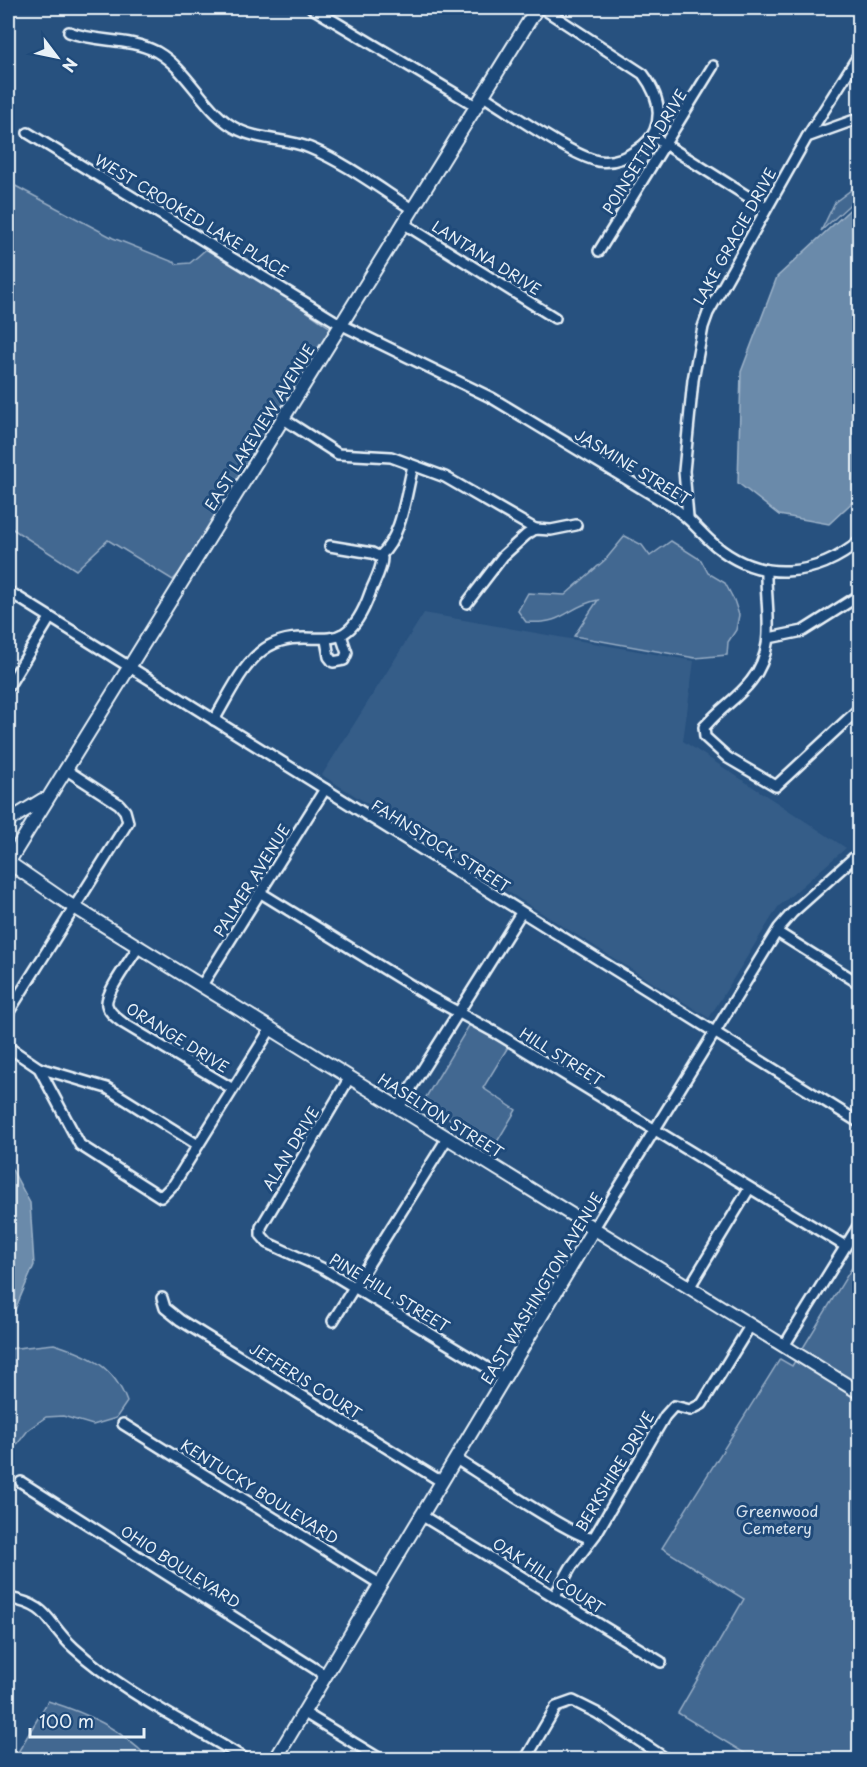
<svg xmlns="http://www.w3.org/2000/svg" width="867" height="1767" font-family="'Playpen Sans',sans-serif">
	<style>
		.built { fill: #355d88 }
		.green { fill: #436891; stroke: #96acc4; stroke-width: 1.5 }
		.water { fill: #6b8aaa; stroke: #9db3c9; stroke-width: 1.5 }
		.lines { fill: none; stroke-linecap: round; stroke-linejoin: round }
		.minor-casing { stroke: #e8f1f8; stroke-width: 14 }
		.tertiary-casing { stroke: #e8f1f8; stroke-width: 16 }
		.minor { stroke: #1f4a7a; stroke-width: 9 }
		.tertiary { stroke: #1f4a7a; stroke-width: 12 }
		.labels { text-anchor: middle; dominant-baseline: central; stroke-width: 6; stroke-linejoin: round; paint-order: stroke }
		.street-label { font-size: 15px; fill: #e8f1f8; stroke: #1f4a7a }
		.park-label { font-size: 15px; fill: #d8e3ee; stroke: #1f4a7a }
	</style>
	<rect width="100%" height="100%" fill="#27517f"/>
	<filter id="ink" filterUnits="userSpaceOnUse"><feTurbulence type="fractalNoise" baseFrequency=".0167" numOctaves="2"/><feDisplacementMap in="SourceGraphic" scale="12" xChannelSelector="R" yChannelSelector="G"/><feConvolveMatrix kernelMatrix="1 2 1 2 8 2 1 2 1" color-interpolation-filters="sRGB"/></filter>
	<g filter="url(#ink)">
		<path class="built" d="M424,613L694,661L683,741L846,848L778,907L709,1018L322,775Z"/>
		<g class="green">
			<path d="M8,182L113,238L178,264L190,263L211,245L332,329L187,564L173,580L108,540L76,570L8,526Z"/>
			<path d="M859,184V196L821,231L835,202Z"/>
			<path d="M625,536L642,545L650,556L671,541L701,560L708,573L725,583L734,600L739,615L736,630L728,642L727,655L695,658L574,636L598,600C565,607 566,625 526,622L518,611L528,593L565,595L606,559Z"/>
			<path d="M470,1024L508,1047L483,1088L516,1110L494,1147L423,1102Z"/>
			<path d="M859,1256V1759H754L678,1713L744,1599L662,1548L780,1359L792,1366Z"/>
			<path d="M54,1344C89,1355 114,1366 127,1402L116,1418L93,1425L63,1416L46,1417L29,1429L8,1456V1349Z"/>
			<path d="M48,1701C92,1715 117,1727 150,1759H14Z"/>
		</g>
		<g class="water">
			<path d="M859,201V496L829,524L779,515L738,483L741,372L777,277Z"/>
			<path d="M8,1162L30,1203L34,1265L8,1326Z"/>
		</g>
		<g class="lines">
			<defs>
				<g id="minor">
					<path d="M312,8L476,106"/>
					<path d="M69,32C97,43 128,37 157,52C190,71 205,114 239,130C261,141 287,138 310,148C346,163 379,188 412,209"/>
					<path d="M483,96C510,112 570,155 598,161C612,163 626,158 637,150C644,145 652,138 655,130C663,110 655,90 643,74L542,8"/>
					<path d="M28,133L340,324L492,398L671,506C690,517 700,533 716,546C761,583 817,577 860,541"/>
					<path d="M652,136L766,208"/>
					<path d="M807,137L860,53"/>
					<path d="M403,223L555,318"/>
					<path d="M599,251L713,66"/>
					<path d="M282,418L338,454L391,457L445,477L535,529"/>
					<path d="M688,517L684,471L693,380L703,327L708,313L807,137L860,118"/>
					<path d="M380,556C402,537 406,493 413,466"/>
					<path d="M766,570C765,609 778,648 751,681C739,697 721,708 708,723L704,727L705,737L728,758L776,786L860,708"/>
					<path d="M8,591L860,1123"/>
					<path d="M467,603L503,556L526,535L535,529L551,530L576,525"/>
					<path d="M769,638L803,631L860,595"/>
					<path d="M326,640L329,657L333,662L344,660L347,653L341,635"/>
					<path d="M8,687L50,618"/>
					<path d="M214,720C229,696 243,661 269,646C313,622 344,667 370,593C374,582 382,570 382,558L372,553L330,546"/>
					<path d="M261,893L430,997L498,1034L845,1246"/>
					<path d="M777,932L860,984"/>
					<path d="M139,946C132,958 104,994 107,1005C109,1013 117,1018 123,1023L233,1089"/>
					<path d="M202,985L325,789"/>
					<path d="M8,1013L128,822L125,811L119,804L65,769"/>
					<path d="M8,1047L39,1068L80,1145L161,1197L174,1184L271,1028"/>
					<path d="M39,1068L107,1088L198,1145"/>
					<path d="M350,1077L261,1227V1235L268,1243L324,1269L504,1378"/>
					<path d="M399,1107L521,913"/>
					<path d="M594,1228L779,928L792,913L860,852"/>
					<path d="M689,1288L749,1189"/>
					<path d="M162,1298L165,1308L180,1320L442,1482"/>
					<path d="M333,1321L448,1137"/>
					<path d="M784,1346L860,1223"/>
					<path d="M123,1424L380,1584"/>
					<path d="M456,1459C477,1472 575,1538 591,1538"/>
					<path d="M21,1482L325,1675"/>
					<path d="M421,1515L661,1662"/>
					<path d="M554,1597L571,1567L596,1534L665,1416L674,1406L690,1410L702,1404L750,1326"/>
					<path d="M8,1598C52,1606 45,1622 74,1648C123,1693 191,1725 247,1760"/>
					<path d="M303,1712L382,1760"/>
					<path d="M525,1760L556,1707L573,1701L597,1713L668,1760"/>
				</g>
				<g id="tertiary">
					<path d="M8,821L42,800"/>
					<path d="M8,862L66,902L860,1393"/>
					<path d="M8,863L537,8"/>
					<path d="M275,1760L594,1228"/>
				</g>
			</defs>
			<use href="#minor" class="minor-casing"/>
			<use href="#tertiary" class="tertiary-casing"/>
			<use href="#minor" class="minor"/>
			<use href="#tertiary" class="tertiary"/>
		</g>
	</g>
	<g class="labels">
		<g class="street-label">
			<text transform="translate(644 151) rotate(-58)">POINSETTIA DRIVE</text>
			<text transform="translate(192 215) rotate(31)">WEST CROOKED LAKE PLACE</text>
			<text transform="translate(734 236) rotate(-61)">LAKE GRACIE DRIVE</text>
			<text transform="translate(487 257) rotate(32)">LANTANA DRIVE</text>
			<text transform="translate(259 427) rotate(-58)">EAST LAKEVIEW AVENUE</text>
			<text transform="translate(633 466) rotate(31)">JASMINE STREET</text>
			<text transform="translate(441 845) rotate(32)">FAHNSTOCK STREET</text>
			<text transform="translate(251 880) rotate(-58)">PALMER AVENUE</text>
			<text transform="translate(178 1037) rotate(32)">ORANGE DRIVE</text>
			<text transform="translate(562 1056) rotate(32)">HILL STREET</text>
			<text transform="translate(441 1115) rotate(32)">HASELTON STREET</text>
			<text transform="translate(290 1148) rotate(-59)">ALAN DRIVE</text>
			<text transform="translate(541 1288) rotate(-59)">EAST WASHINGTON AVENUE</text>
			<text transform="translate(390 1292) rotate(31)">PINE HILL STREET</text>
			<text transform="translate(306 1380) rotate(32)">JEFFERIS COURT</text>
			<text transform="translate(614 1471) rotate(-59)">BERKSHIRE DRIVE</text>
			<text transform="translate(260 1491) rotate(32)">KENTUCKY BOULEVARD</text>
			<text transform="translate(181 1566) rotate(33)">OHIO BOULEVARD</text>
			<text transform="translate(549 1575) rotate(32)">OAK HILL COURT</text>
		</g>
		<g class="park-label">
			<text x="777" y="1510">Greenwood<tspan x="777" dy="17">Cemetery</tspan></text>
		</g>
	</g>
	<rect width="867" height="1767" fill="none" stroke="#1f4a7a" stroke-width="30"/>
	<rect x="15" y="15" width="837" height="1737" fill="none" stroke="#e8f1f8" stroke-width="2" filter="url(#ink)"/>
	<g transform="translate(57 57) rotate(122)" stroke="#1f4a7a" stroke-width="4.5" paint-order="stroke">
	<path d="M0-4.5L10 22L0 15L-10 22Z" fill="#e8f1f8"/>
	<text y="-9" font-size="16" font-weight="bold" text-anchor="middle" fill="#e8f1f8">N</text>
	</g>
	<path d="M30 1728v9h114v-9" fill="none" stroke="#e8f1f8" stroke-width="3"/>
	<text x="39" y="1728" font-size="18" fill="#e8f1f8" stroke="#1f4a7a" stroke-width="4.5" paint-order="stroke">100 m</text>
</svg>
